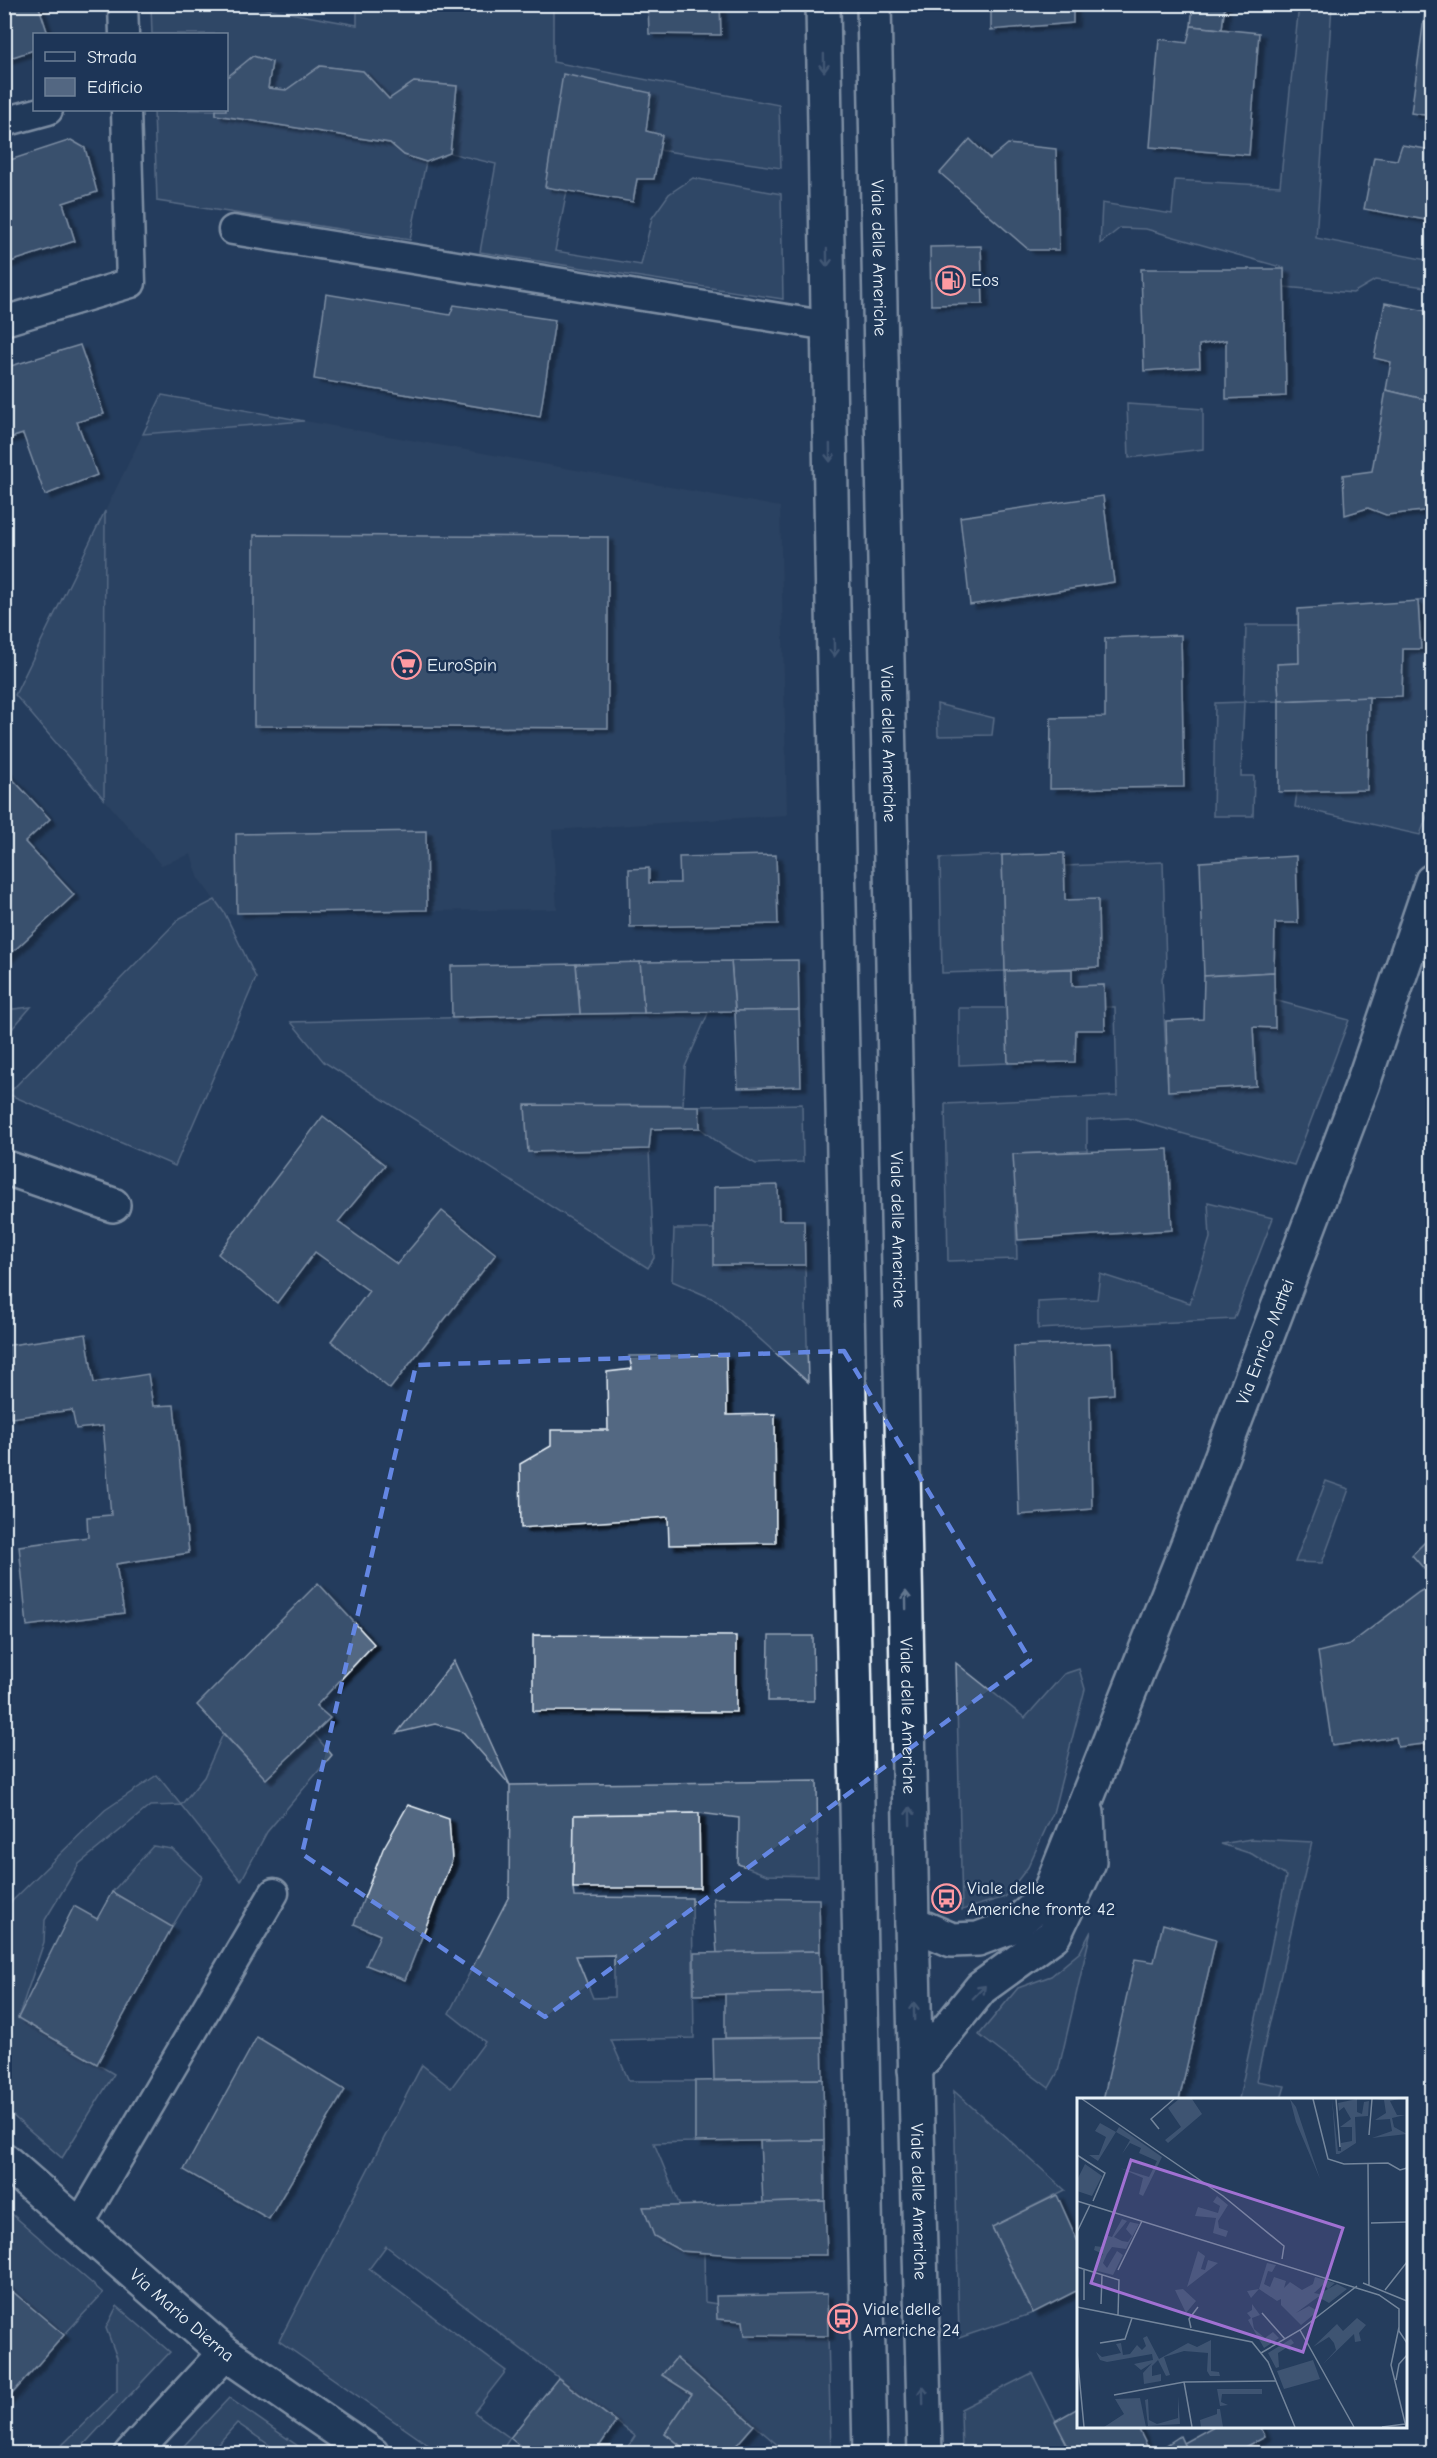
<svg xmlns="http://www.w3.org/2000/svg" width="1437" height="2458" font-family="'Comic Neue',sans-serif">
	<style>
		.built { fill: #334a68 }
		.garden { fill: #3e5472; stroke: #93a2b5; stroke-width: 1.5; fill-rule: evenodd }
		.building { fill: #536782; stroke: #e8f1f8; stroke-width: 1.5; filter: url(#shadow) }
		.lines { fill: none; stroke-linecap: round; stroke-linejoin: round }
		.lane-casing { stroke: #e8f1f8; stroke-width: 33 }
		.street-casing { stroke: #e8f1f8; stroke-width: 38 }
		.primary-casing { stroke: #e8f1f8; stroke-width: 38 }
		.lane { stroke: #1d3557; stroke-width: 28 }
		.street { stroke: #1d3557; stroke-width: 33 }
		.primary { stroke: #1d3557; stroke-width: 33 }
		.oneway { stroke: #64778f }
		.marked { fill: none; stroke: #6487e3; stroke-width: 4.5; stroke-dasharray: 12 8; stroke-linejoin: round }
		.labels { text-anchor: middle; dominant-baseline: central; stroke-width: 5; stroke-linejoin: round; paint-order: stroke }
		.street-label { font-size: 18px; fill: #e8f1f8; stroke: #1d3557 }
		.poi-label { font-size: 18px; fill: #e8f1f8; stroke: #1d3557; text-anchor: start }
		.inset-road { fill: none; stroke: #73859b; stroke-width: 1.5 }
		.view { fill: #a171d3; fill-opacity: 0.15; stroke: #a171d3; stroke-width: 3 }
		.inset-edge { fill: none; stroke: #e8f1f8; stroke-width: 3 }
	</style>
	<defs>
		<filter id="shadow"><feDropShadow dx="6" dy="4" stdDeviation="1.5" flood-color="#0009"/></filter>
	</defs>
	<rect width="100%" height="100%" fill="#253d5d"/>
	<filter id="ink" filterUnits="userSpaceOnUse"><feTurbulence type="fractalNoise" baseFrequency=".0167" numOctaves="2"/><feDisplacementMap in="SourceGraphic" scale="12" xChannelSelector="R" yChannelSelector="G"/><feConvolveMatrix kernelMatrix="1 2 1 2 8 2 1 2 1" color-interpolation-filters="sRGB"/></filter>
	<g filter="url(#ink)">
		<path class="built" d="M162,395L780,507L787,815L552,830L557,909L225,914L199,879L191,854L161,865L15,695Z"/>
		<g class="garden">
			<path d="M151,5H246L357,25V5H553V62L779,105L781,168L659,150L662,135L646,131L651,93L546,187L567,191L555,251L641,265L652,218L669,194L693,178L781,194L783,299L480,252L496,164L450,153L457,86L414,82L389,99L363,71L320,66L286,90L268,88L272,62L253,56L227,78L226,34H152Z"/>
			<path d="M1299,5H1332L1316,238L1432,261V288L1375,280L1353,293L1284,287V268L1146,229L1120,228L1100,244L1102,203L1172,214L1175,180L1280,186Z"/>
			<path d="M154,110H216V115L390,143L404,155L426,162L410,240L157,201Z"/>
			<path d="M162,395L304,421L143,434Z"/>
			<path d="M1127,404L1203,409V449L1129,458Z"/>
			<path d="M105,511L104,799L15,695Z"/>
			<path d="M1432,598V803L1420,835L1295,807L1297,792L1367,790L1369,697L1402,696L1403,649H1421L1418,601Z"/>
			<path d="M1246,625H1299V663L1278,664L1279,701L1244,702L1241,776H1254L1253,816H1213L1215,703L1244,702Z"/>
			<path d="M937,704L994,718L992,735L938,736Z"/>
			<path d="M1002,855L1005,971L942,973L940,858Z"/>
			<path d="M1163,862L1166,966L1162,978L1168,1090L1256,1086L1253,1027H1275L1274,1000L1349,1020L1294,1165L1128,1118L1087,1120V1151L1014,1154L1017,1259L948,1261L945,1104L1117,1096L1115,1007H1104V985L1072,986V969L1099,967L1098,900H1065L1064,866Z"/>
			<path d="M215,900L225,914L256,978L175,1166L8,1094L180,918Z"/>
			<path d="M31,1007L5,1037V1010Z"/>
			<path d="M959,1008H1006L1008,1063L959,1065Z"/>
			<path d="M709,1011L685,1067L683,1105L525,1106L528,1152L649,1149L654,1258L648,1268L324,1062L291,1022Z"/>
			<path d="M802,1104L803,1162L756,1164L723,1146L700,1128L699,1106Z"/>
			<path d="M1208,1202L1273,1218L1234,1319L1038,1329V1302L1097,1299L1100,1274L1190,1303L1210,1238Z"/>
			<path d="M674,1229H715V1265H805L808,1382L716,1300L672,1281Z"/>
			<path d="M1326,1481L1349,1489L1322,1563L1295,1562Z"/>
			<path d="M769,1636H813L814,1701H768Z"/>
			<path d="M454,1661L510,1785L817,1781L818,1876L767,1875L738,1864L739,1818L699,1813L574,1815L573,1888L574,1897L692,1898L694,2038L611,2040L629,2081H695V2142L654,2143L680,2206L644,2207L655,2236L681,2251L704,2253L705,2302L717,2304L743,2321L745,2335L828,2336L831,2453H787L676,2358L662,2375L692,2394L665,2433L691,2453H624L635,2436L386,2246L369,2269L506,2371L474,2412L510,2438L500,2453H440L279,2341L422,2065L451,2088L485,2042L449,2013L509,1896L510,1785L463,1732L435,1724L397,1733ZM614,1955V1997L593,1998L576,1956Z"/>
			<path d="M956,1663L1025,1718L1064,1674L1079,1669L1085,1689L1053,1813L1028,1867L1005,1897L962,1910Z"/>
			<path d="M313,1733L332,1755L267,1832L241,1881L181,1805L150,1806L79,1864L45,1920L44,1942L18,2018L114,2074L62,2158L5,2109V1908L105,1810L157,1775L181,1805L204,1777L223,1734L266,1779Z"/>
			<path d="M1251,1839L1312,1842L1256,2081L1285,2086L1281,2099H1239L1286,1876L1252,1854L1221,1844Z"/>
			<path d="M153,1846L172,1849L202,1877L172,1927L112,1892Z"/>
			<path d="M1091,1931L1058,2072L1049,2088L979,2035L1018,1988L1051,1976L1080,1952Z"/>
			<path d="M954,2091L1065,2190L992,2227L1033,2313L959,2338Z"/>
			<path d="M5,2208L103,2293L64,2335L6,2286L5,2288Z"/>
			<path d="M117,2306L170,2352L76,2453H54L117,2391V2358L106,2328Z"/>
			<path d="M1032,2373L1072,2453H962L961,2409Z"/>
			<path d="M229,2398L308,2453H281L237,2423L210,2453H177Z"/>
		</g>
		<g class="building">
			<path d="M4,4H47L39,7L48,34H34V50L4,60Z"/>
			<path d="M648,4H720L721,35L649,34Z"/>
			<path d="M991,4H1073V23L991,30Z"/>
			<path d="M1193,4H1225L1222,29L1191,26Z"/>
			<path d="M1426,4H1432V116L1411,113Z"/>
			<path d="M1191,26L1259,33L1249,155L1150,147L1159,39L1187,43Z"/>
			<path d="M253,56L272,62L268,88L286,90L320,66L363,71L389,99L414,82L457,86L450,153L426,162L404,155L390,143L216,115V110H226V78Z"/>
			<path d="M563,74L651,93L646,131L662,135L654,179H637L633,202L545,187Z"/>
			<path d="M970,139L990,159L1008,144L1056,149L1059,250H1029L940,173Z"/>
			<path d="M71,140L85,148L97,192L63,203L75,241L4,264V162Z"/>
			<path d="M1402,145L1432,150V221L1364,209L1374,157L1397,160Z"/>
			<path d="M981,246L983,304L931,305L930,247Z"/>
			<path d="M1141,269H1284L1286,396L1226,399V340L1199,345L1200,367L1144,371Z"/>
			<path d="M326,294L450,315L454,305L555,320L540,417L314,379Z"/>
			<path d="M1385,303L1432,312V401L1386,390L1391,362L1374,358Z"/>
			<path d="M80,345L104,414L77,422L97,475L45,495L23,434L4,440V368Z"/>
			<path d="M1386,390L1432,401V510L1386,515L1368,508L1345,515L1343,475L1372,471Z"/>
			<path d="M1103,496L1114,582L970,605L960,517Z"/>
			<path d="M254,535L608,537V728L254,726Z"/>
			<path d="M1418,601L1421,649H1403L1402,696L1279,701L1277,664L1299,663L1298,609Z"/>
			<path d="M1181,635L1184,787L1050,789L1051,718L1105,717V638Z"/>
			<path d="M1369,697L1367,790L1279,792V701Z"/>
			<path d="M4,770L50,819L25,842L74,895L4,960Z"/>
			<path d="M426,831L427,910L237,913L236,834Z"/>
			<path d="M1064,853L1065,900L1098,899L1099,967L1005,971L1002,855Z"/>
			<path d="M776,855L778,924L630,927L629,869L649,868V883H680L679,857Z"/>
			<path d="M1296,856L1298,923H1275L1274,972L1204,976L1200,862Z"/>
			<path d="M798,960L799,1010L735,1011L731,961Z"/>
			<path d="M731,961L735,1011L644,1013L640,962Z"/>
			<path d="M640,962L644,1013L580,1014L576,964Z"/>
			<path d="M576,964L580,1014L452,1018L451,966Z"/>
			<path d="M1072,969V986L1104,985L1105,1030H1076L1075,1062L1008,1063L1005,971Z"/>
			<path d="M1274,972L1275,1028L1253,1027L1256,1086L1168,1091L1166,1021L1203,1019L1204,976Z"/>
			<path d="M799,1010L801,1086L738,1088L735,1011Z"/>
			<path d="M525,1105L699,1106L700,1128L651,1129L649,1149L528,1152Z"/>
			<path d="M323,1116L385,1165L338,1222L397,1264L442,1211L496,1254L390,1389L331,1341L369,1291L315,1252L277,1303L218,1254Z"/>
			<path d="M1168,1149L1172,1230L1018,1240L1013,1154Z"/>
			<path d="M778,1185L779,1220H804L805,1265H714V1187Z"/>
			<path d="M86,1334L94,1383L148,1374L153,1406L174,1405L189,1553L116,1564L124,1613L27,1626L19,1546L88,1537L87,1517L111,1515L103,1426L76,1429L72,1410L11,1418L4,1374V1346Z"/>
			<path d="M1112,1343L1114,1394L1090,1396L1092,1509L1019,1515L1014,1346Z"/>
			<path d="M726,1355L727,1415L775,1414L776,1543L669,1545L668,1517L521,1528L520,1464L551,1446V1430H608L607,1372L632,1369L629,1356Z"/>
			<path d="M1432,1535V1578L1412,1555Z"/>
			<path d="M318,1583L374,1644L316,1706L330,1718L266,1779L197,1705Z"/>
			<path d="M1432,1585V1689H1427L1432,1743L1398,1747L1396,1737L1332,1746L1318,1652L1350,1644L1419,1592Z"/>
			<path d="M533,1635L736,1636V1712L533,1711Z"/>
			<path d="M408,1805L449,1819L452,1860L405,1980L366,1965L380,1935L354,1924L383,1849Z"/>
			<path d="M699,1813L700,1888H573L574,1815Z"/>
			<path d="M112,1892L172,1927L97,2064L18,2018L74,1906L97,1919Z"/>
			<path d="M713,1898L819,1899L820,1951L717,1953Z"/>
			<path d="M1163,1924L1216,1939L1179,2100H1103L1135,1959L1154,1962Z"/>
			<path d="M820,1951L821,1992L694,1995V1953Z"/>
			<path d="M821,1992L822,2037L725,2038V1994Z"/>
			<path d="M257,2037L345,2090L269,2219L184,2170Z"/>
			<path d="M822,2037L823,2079L714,2080L713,2039Z"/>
			<path d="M823,2079L824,2140L695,2142V2081Z"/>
			<path d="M824,2140L825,2201L763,2203L760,2141Z"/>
			<path d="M1057,2195L1078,2242V2290L1033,2313L992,2227Z"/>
			<path d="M825,2201L827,2255H735L681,2251L654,2236L643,2207Z"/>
			<path d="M6,2286L64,2335L4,2403V2288Z"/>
			<path d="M827,2294L828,2336L745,2335L743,2321L717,2319L716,2296Z"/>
			<path d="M676,2358L754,2425L734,2448L741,2454H691L665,2433L692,2394L662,2375Z"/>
			<path d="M558,2378L616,2422L594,2454H530L510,2438Z"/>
			<path d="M1078,2408V2426H1137L1151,2454H1072L1055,2421Z"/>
			<path d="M1214,2426H1260L1265,2436L1232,2454H1188L1183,2443Z"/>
			<path d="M1180,2436L1188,2454H1153Z"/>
		</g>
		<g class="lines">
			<defs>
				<g id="lane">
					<path d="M123,4L124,34"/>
					<path d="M4,122L48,110"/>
					<path d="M233,230L829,326"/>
					<path d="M4,321L131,283L126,110"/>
					<path d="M79,2225L274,1893"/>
				</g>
				<g id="street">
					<path d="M4,1167L113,1205"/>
					<path id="s1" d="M912,1923L952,1940L978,1939L1013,1926L1048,1896L1194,1529L1362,1086L1432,881"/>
					<path d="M915,2070L981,1988L1054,1935L1089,1862L1087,1813"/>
					<path id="s2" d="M4,2160L225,2353L372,2454"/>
					<path d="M131,2454L225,2353"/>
				</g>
				<g id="primary">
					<path d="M823,4L832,555L870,2454"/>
					<path id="s3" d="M874,4L912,1923L925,2454"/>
				</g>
			</defs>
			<use href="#lane" class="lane-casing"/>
			<use href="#street" class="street-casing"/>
			<use href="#primary" class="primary-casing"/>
			<use href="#lane" class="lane"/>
			<use href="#street" class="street"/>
			<use href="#primary" class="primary"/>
		</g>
		<defs><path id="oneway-shaft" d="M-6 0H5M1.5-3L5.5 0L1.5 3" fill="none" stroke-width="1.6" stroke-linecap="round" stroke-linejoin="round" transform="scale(1.5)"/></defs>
		<g class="oneway">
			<use href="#oneway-shaft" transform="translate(824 63) rotate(89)"/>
			<use href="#oneway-shaft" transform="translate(827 258) rotate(89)"/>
			<use href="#oneway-shaft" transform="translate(830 453) rotate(89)"/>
			<use href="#oneway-shaft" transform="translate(834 648) rotate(89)"/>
			<use href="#oneway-shaft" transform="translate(906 1600) rotate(-91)"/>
			<use href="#oneway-shaft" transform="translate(910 1816) rotate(-91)"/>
			<use href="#oneway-shaft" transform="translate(979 1992) rotate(-46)"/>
			<use href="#oneway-shaft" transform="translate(914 2011) rotate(-91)"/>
			<use href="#oneway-shaft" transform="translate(923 2395) rotate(-91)"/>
		</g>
	</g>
	<path d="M0 0H1437V2458H0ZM844,1351L1030,1660L545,2017L302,1854L416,1365Z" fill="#253d5d" fill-opacity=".55" fill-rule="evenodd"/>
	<path class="marked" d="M844,1351L1030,1660L545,2017L302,1854L416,1365Z"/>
	<defs>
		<symbol id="fuel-ring" viewBox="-11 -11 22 22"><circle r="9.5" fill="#1d3557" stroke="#ff9aa2" stroke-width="1.5"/><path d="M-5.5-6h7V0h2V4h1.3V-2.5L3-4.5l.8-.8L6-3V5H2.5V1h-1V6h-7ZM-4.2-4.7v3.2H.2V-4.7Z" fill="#ff9aa2"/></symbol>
		<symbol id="supermarket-ring" viewBox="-11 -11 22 22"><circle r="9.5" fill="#1d3557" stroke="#ff9aa2" stroke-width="1.5"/><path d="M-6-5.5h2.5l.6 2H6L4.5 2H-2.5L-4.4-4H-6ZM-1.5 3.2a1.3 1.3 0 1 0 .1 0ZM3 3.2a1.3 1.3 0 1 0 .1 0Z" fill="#ff9aa2"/></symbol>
		<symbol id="bus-ring" viewBox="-11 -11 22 22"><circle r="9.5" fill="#1d3557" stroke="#ff9aa2" stroke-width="1.5"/><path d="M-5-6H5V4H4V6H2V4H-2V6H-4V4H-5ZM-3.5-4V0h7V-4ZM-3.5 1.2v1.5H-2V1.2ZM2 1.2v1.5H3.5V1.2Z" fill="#ff9aa2"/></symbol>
	</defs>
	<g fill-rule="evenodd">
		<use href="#fuel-ring" x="934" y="264" width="33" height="33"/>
		<use href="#supermarket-ring" x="390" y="648" width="33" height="33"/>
		<use href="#bus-ring" x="930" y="1882" width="33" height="33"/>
		<use href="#bus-ring" x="826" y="2302" width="33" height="33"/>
	</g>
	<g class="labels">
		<g class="street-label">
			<text stroke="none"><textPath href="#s3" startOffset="254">Viale delle Americhe</textPath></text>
			<text stroke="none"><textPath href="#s3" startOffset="740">Viale delle Americhe</textPath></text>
			<text stroke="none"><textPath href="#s3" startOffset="1226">Viale delle Americhe</textPath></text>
			<text stroke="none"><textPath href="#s1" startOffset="748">Via Enrico Mattei</textPath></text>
			<text stroke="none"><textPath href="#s3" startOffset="1712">Viale delle Americhe</textPath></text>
			<text stroke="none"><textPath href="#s3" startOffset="2198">Viale delle Americhe</textPath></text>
			<text stroke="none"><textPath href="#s2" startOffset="236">Via Mario Dierna</textPath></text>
		</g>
		<g class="poi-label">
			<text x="971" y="280">Eos</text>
			<text x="427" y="665">EuroSpin</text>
			<text x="967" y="1888">Viale delle<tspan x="967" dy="21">Americhe fronte 42</tspan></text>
			<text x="863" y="2309">Viale delle<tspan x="863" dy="21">Americhe 24</tspan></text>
		</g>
	</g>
	<g transform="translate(1077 2098)">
		<rect width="330" height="330" fill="#253d5d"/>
		<path d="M8,66L25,78L15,98L0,93V82Z" fill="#3e5472"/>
		<path d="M102,1H115L125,16L91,45L88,42L104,29L91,10ZM213,1L219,9L243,81L219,24ZM255,1L261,53H264V45L275,43V29H263L274,21L267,9L262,13L261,5L280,1V14L285,16L287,4L292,3L291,18L278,19L279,45L262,56H259ZM298,1H322L313,3L320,17H328L315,20L317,29L330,36L295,40L315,33L313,21L298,22L309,15L307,2ZM23,25L39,34L42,29L85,59L66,98L62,96L66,80L43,70L72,79L80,63L62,55L64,50L53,45L45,56L53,42L39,34L21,63L12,57H22L29,39L18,33ZM140,98L151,107L141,123L142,130L151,133L149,139L136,135L139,120L118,118L121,109L141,115L143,108L136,104ZM45,121L50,123L37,139L45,143L51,144L55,138L49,131L53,124L62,126L49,151L35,149L30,156L26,165L30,170L40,153L46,157L36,177L17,172L26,156L17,152L18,148L25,149L28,137L35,139ZM121,153L128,158L124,171L128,172L131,162L141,165L110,189ZM190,165L199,167L195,174L191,173L187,186L193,189L197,179L209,183L207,190L213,184L225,192L236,186L238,179L258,185L251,191L247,186L237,195L242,196L260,186L270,191L252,205L241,199L219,215L232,208L241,213L224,227L204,207V201L200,203L182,191L174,200L170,193L182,191ZM106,191L119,203L109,215L98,192ZM175,206L183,217L175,220L177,231L188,240L196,234L202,240L187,250L171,222L174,220L170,215L175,212ZM280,220L289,227L282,235L284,243L278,244L277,236L246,266L259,252L257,245L252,239L236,249L260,226L266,233ZM70,238L82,261L111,245L120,249L134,242V273L142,274L143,278H133L130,273L131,255L107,253L87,259L93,277L89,278L81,262L75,268V278L84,276V283L67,286L66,275L75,265L64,272L57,266L76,262L75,256L30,264L23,262L19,254L25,259L44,255L39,246L44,245L46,257L53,256L60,247L65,252L69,248L66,240ZM214,241L217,245L211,249L215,254L209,250L201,255L202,269L199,270L191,255ZM236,262L243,281L207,291L200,273ZM140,291H185V296H145L144,304L151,307L143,308ZM101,298L103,326L71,328L68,302L71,301L72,322L80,326L101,320ZM63,300L69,329H27L47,316L38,301ZM140,311H143L146,329H124L123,322L140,316Z" fill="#3e5472"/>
		<path class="inset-road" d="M5,1L146,98L207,148L205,161M236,1L251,61L267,66L311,65L323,72L330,70M259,1L263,49M82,31L74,21L97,1M292,37L295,1M0,57L28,75L16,103M291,66L292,187M0,103L302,197L322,211V233L330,245M294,125L330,124M0,134L13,107M0,169L42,182L41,217M41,172L65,123M286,185L330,203M308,192L330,164M7,202V172M24,206L25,177M0,209L175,244L191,264L218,329M185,215L208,241M322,229L314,267L329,329M114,230L112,221L121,209M223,232L277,329M23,245L48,241L55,220M0,255L7,329M184,255L223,232L280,188M319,282L322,266L330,257M107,284L115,329M37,297L107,284L199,283M305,329L328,326"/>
		<path class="view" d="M54,62L266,130L226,254L14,185Z"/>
		<rect width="330" height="330" class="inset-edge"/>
	</g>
	<rect width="1437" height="2458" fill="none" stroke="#1d3557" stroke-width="24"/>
	<rect x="12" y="12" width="1413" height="2434" fill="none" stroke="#e8f1f8" stroke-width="2" filter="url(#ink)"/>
	<rect x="33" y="33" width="195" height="78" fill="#1d3557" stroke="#6e8097" stroke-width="1.5"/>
	<rect x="45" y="52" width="30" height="9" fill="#1d3557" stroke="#6e8097" stroke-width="1.5"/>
	<text x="87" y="63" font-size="18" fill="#e8f1f8">Strada</text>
	<rect x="45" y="78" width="30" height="18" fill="#536782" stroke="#6e8097" stroke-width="1.5"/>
	<text x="87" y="93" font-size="18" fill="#e8f1f8">Edificio</text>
</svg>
